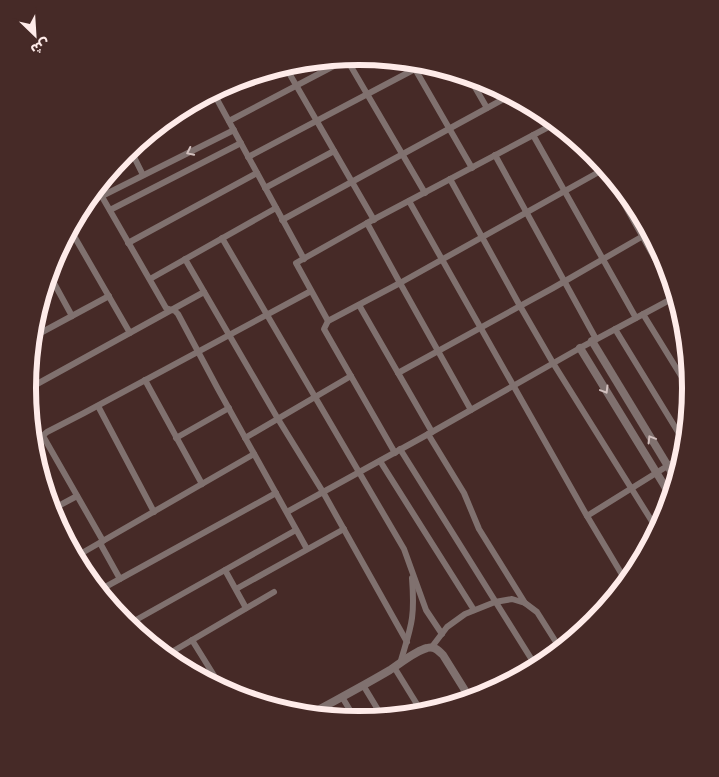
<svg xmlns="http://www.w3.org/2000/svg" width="719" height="777" font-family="'Source Serif 4','Noto Sans Arabic',serif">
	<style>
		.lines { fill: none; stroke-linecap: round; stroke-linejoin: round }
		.minor { stroke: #80716f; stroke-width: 6 }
		.tertiary { stroke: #80716f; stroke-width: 8 }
		.oneway { stroke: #d2c0be }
		.rim { fill: none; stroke: #feebe9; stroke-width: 6 }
	</style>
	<rect width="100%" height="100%" fill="#462a27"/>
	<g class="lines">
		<g class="minor">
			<path d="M346,58L425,193"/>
			<path d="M411,62L472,168"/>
			<path d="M285,66L374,220"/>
			<path d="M469,77L487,108"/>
			<path d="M213,92L304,259"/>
			<path d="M229,121L349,58"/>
			<path d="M533,135L636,318"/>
			<path d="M130,149L143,175"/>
			<path d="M495,155L596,339"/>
			<path d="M248,157L415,69"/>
			<path d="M599,159L676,296"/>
			<path d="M450,179L520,306L553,363L658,531"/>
			<path d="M97,188L166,308L175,311L178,314L218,389L307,549"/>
			<path d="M265,188L334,151"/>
			<path d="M102,196L234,130"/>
			<path d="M409,201L587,516L627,583"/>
			<path d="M110,210L241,143"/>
			<path d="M282,220L511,95"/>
			<path d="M367,223L400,283L328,321L296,263Z"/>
			<path d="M367,223L556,123"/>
			<path d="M70,229L130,333"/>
			<path d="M222,238L404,549L426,610L442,634"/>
			<path d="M128,243L257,173"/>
			<path d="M185,259L278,419L323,492L407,642"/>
			<path d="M49,274L72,316"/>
			<path d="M150,279L276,208"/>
			<path d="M670,299L685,324"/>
			<path d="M359,305L432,432"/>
			<path d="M643,314L691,392"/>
			<path d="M328,321L324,329L395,453"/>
			<path d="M615,329L686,445"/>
			<path d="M33,337L109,296"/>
			<path d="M398,373L553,288L650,232"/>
			<path d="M145,380L202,484"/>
			<path d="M28,389L204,292"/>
			<path d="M98,406L154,512"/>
			<path d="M471,410L400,283L606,168"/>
			<path d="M428,434L464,493L479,529L525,603"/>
			<path d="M43,436L103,541"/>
			<path d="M176,438L229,408"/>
			<path d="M245,438L351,376"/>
			<path d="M33,444L47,432L84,413L311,291"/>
			<path d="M400,449L537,668"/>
			<path d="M380,461L474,610"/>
			<path d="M43,483L56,507"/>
			<path d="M51,510L77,496"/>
			<path d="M287,512L432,432L580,348L677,296"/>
			<path d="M587,516L685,455"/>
			<path d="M100,543L120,579"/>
			<path d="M75,557L254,454"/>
			<path d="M236,589L344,529"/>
			<path d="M98,591L276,493"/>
			<path d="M246,608L225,570L296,530"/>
			<path d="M127,625L225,570"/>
			<path d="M192,640L223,690"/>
			<path d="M431,648L447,627L465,614L495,602L512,599L525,603L537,612L561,650"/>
			<path d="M165,656L274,592"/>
			<path d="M400,664C404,649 410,633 412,618C414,604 413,591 412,578"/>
			<path d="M394,667L423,714"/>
			<path d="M363,685L383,718"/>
			<path d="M342,697L356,720"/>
		</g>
		<g class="tertiary">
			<path d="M592,341L677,481"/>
			<path d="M580,348L672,498"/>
			<path d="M309,715C336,700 363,686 390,670C401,663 415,651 427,648C434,646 438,650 443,655L471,700"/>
		</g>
	</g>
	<defs><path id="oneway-chevron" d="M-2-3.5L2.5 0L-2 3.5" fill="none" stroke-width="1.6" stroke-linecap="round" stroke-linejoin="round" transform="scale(1.25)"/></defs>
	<g class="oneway">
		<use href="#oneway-chevron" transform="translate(190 152) rotate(154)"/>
		<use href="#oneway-chevron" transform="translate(605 390) rotate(59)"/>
		<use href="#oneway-chevron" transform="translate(651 439) rotate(-121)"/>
	</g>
	<path d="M0 0H719V777H0ZM36 388a323 323 0 1 1 646 0a323 323 0 1 1-646 0Z" fill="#462a27" fill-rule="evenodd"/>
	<path class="rim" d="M36 388a323 323 0 1 1 646 0a323 323 0 1 1-646 0Z"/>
	<g transform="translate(35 35) rotate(155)" stroke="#462a27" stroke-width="4" paint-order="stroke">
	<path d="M0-4L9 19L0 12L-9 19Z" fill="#feebe9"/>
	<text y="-8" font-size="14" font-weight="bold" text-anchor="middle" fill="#feebe9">ش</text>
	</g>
</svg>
